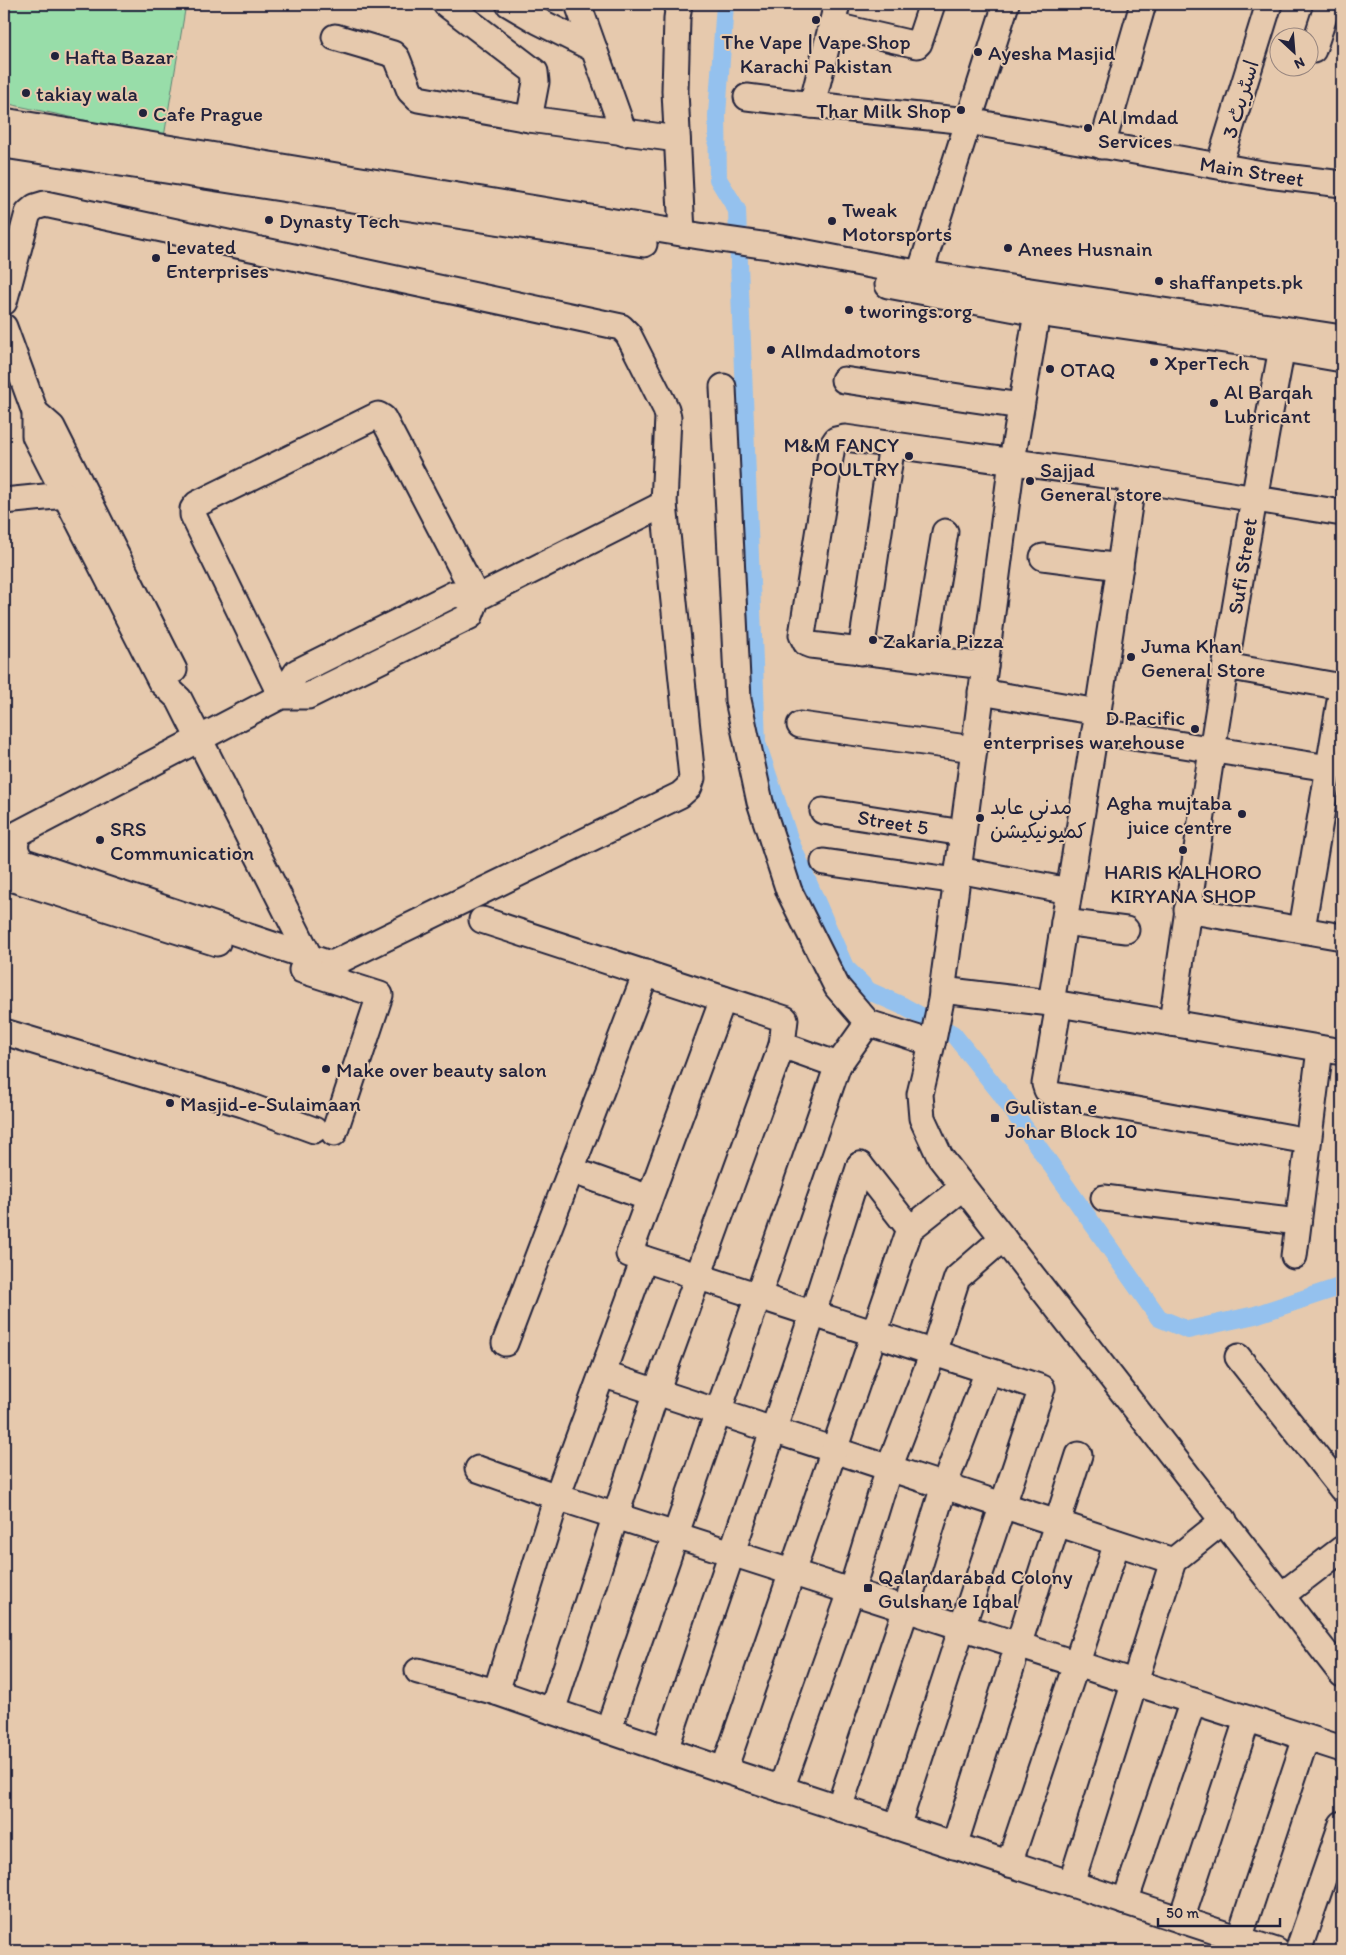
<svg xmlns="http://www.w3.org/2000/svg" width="1346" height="1955" font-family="Itim,'Playpen Sans Arabic',sans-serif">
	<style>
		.green { fill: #98dda9; stroke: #5d8072 }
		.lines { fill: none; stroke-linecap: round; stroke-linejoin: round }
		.canal { stroke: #94c1ee; stroke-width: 18 }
		.minor-casing { stroke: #22223b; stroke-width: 29 }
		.minor { stroke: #e6c9ad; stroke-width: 25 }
		.poi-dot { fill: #22223b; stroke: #e6c9ad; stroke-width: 2 }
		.labels { text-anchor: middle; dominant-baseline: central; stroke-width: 4; stroke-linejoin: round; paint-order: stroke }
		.poi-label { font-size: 21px; fill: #22223b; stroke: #e6c9ad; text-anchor: start }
		.street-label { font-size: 21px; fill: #22223b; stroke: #e6c9ad }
	</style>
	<rect width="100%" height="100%" fill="#e6c9ad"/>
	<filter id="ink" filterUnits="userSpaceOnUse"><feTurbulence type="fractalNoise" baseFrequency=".02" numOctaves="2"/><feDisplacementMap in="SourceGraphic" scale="10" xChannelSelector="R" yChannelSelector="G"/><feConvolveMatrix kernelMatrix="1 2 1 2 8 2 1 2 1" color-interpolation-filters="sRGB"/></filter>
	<g filter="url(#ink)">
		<path class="green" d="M4,4H186L164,137L4,103Z"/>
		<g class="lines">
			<path class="canal" d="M725,4L717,115L718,179L737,210L757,743L790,841L845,967L869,991L903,1006L953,1034L1001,1094L1159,1318L1188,1330L1255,1315L1342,1286"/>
			<defs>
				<g id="minor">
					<path d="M446,4L535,72L536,82L529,119"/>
					<path d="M509,4L538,21L594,49"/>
					<path d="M578,4L624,133"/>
					<path d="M679,4L677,18L675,91L682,233"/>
					<path d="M831,25L917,45L919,43L932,4"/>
					<path d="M335,37L393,54L397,58L410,91L418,99L529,119L677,139"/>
					<path d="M1313,50L1328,4"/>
					<path d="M747,97L812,105L968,121L1268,175L1342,184"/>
					<path d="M812,105L837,4"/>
					<path d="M4,121L699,236L776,247L881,267L1017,289L1342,338"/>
					<path d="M4,145L644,244"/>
					<path d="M1102,146L1143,4"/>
					<path d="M1219,165L1269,4"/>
					<path d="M920,273L1006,4"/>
					<path d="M888,285L1037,313L1266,346L1342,359"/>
					<path d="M4,302L28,213L35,207L45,204L621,327L628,334L666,409L668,417L664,504L692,778L689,787L680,795L334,963H327L22,861C14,850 14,845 19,833L281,696H308L470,616L477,598"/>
					<path d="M1037,313L1012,461L941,1000L934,1035L920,1094L922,1118L940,1157L1342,1674"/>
					<path d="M4,327L35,412V436L161,682L179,699L309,956"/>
					<path d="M844,380L1021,406"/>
					<path d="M723,387L738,700L760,802L789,891L837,987L868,1023"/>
					<path d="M35,412L52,427L174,670"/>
					<path d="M4,501L65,495"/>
					<path d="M1043,557L1120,567"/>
					<path d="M861,652L892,444"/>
					<path d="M924,659L945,532"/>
					<path d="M985,666L811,645L806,643L802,635L832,446L836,440L845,438L1133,479L1342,513"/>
					<path d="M1226,666L1342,687"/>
					<path d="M981,692L1098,712"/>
					<path d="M281,696L193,515V509L197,504L378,415L383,418L477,598"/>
					<path d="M281,696L297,672L454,594L477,598L664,504"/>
					<path d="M800,725L974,749"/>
					<path d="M1095,731L1329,768"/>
					<path d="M823,811L963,833"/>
					<path d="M824,862L957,881"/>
					<path d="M958,870L1069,891"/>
					<path d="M4,876L217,943"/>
					<path d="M1187,910L1342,937"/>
					<path d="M482,920L785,1019L782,1045L838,1065L868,1023L932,1043"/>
					<path d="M1064,922L1126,930"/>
					<path d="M1302,929L1342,689"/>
					<path d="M302,970L380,995L334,1133"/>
					<path d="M942,990L1059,1004L1342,1052"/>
					<path d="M723,999L629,1254L1042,1388L962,1627L897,1827"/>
					<path d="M1051,1003L1095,731L1133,479"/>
					<path d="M1059,1004L1045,1084L1047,1090L1053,1095L1308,1141"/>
					<path d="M1172,1023C1203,797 1239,572 1282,348"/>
					<path d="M4,1032L243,1104L314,1130"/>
					<path d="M860,1165L910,1229"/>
					<path d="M571,1170L649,1198"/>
					<path d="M1104,1198L1298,1222"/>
					<path d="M1294,1256L1320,1049"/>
					<path d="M505,1343L646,973"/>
					<path d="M1238,1357L1342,1489"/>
					<path d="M602,1374L1173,1561"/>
					<path d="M478,1469L557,1497L1342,1749"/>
					<path d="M1282,1595L1342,1549"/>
					<path d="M418,1671L496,1692L724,1770L1276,1951"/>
					<path d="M496,1692L557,1497L644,1259"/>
					<path d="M552,1711L656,1392L782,1045"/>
					<path d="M608,1730L838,1065"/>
					<path d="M665,1750L813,1313L860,1165"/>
					<path d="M724,1770L910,1229L963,1187"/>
					<path d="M781,1789L851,1592L889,1468L933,1353L957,1278L1003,1238"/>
					<path d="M839,1808L906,1609L944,1486L988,1371"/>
					<path d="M954,1846L1079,1455"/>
					<path d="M1009,1864L1117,1543"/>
					<path d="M1071,1884L1173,1561L1224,1520"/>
					<path d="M1125,1902L1193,1701"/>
					<path d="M1181,1920L1247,1720"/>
					<path d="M1239,1939L1306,1738"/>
					<path d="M1298,1951L1342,1824"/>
				</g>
			</defs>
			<use href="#minor" class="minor-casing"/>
			<use href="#minor" class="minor"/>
		</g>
	</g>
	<g class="poi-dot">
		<circle cx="816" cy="20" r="5"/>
		<circle cx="978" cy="52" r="5"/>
		<circle cx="55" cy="56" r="5"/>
		<circle cx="26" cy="93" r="5"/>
		<circle cx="961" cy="110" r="5"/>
		<circle cx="143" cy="113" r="5"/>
		<circle cx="1088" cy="128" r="5"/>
		<circle cx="269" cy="220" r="5"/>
		<circle cx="832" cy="221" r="5"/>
		<circle cx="1008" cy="248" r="5"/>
		<circle cx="156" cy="258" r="5"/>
		<circle cx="1159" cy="281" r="5"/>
		<circle cx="849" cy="310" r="5"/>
		<circle cx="771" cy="350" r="5"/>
		<circle cx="1154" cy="362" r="5"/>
		<circle cx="1050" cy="369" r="5"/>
		<circle cx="1214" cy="403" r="5"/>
		<circle cx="909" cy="456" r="5"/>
		<circle cx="1030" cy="481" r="5"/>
		<circle cx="873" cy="640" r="5"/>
		<circle cx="1131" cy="657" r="5"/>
		<circle cx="1195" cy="729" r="5"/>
		<circle cx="1242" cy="814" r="5"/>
		<circle cx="980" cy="818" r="5"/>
		<circle cx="100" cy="840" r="5"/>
		<circle cx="1183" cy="850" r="5"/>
		<circle cx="326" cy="1069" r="5"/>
		<circle cx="170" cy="1103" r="5"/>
		<rect x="990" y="1113" width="10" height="10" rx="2.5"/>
		<rect x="863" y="1583" width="10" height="10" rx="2.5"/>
	</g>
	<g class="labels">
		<g class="poi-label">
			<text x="816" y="41" text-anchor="middle">The Vape | Vape Shop<tspan x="816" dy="24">Karachi Pakistan</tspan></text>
			<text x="988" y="52">Ayesha Masjid</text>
			<text x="65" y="56">Hafta Bazar</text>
			<text x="36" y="93">takiay wala</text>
			<text x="951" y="110" text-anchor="end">Thar Milk Shop</text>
			<text x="153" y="113">Cafe Prague</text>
			<text x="1098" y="116">Al Imdad<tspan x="1098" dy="24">Services</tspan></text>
			<text x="842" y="209">Tweak<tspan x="842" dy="24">Motorsports</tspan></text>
			<text x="279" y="220">Dynasty Tech</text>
			<text x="166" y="246">Levated<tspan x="166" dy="24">Enterprises</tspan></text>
			<text x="1018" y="248">Anees Husnain</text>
			<text x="1169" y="281">shaffanpets.pk</text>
			<text x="859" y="310">tworings.org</text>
			<text x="781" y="350">AlImdadmotors</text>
			<text x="1164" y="362">XperTech</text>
			<text x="1060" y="369">OTAQ</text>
			<text x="1224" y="391">Al Barqah<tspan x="1224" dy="24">Lubricant</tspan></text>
			<text x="899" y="444" text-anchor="end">M&amp;M FANCY<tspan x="899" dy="24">POULTRY</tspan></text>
			<text x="1040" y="469">Sajjad<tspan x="1040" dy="24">General store</tspan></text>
			<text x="883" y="640">Zakaria Pizza</text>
			<text x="1141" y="645">Juma Khan<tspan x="1141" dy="24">General Store</tspan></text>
			<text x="1185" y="717" text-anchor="end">D Pacific<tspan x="1185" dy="24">enterprises warehouse</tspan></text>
			<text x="1232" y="802" text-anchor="end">Agha mujtaba<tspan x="1232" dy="24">juice centre</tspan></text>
			<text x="990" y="806">مدنی عابد<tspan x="990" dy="24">کمیونیکیشن</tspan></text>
			<text x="110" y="828">SRS<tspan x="110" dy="24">Communication</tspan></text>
			<text x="1183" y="871" text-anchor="middle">HARIS KALHORO<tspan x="1183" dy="24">KIRYANA SHOP</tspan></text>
			<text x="336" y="1069">Make over beauty salon</text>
			<text x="180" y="1103">Masjid-e-Sulaimaan</text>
			<text x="1005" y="1106">Gulistan e<tspan x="1005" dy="24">Johar Block 10</tspan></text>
			<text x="878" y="1576">Qalandarabad Colony<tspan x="878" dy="24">Gulshan e Iqbal</tspan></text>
		</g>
		<g class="street-label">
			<text transform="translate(1240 99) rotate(-73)">اسٹریٹ 3</text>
			<text transform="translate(1252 171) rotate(9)">Main Street</text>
			<text transform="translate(1242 566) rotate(-81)">Sufi Street</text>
			<text transform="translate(893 822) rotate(9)">Street 5</text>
		</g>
	</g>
	<rect width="1346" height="1955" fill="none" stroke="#e6c9ad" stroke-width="20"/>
	<rect x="10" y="10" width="1326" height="1935" fill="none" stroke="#22223b" stroke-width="2" filter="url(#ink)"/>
	<g transform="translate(1294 52) rotate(154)"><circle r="24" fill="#e6c9ad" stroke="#98867f"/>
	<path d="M0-4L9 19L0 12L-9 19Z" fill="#22223b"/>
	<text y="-8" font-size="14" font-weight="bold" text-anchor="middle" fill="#22223b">N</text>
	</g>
	<path d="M1158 1918v8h122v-8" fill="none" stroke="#22223b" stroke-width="2.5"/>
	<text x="1166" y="1918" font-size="15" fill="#22223b" stroke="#e6c9ad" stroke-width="4" paint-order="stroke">50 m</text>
</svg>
